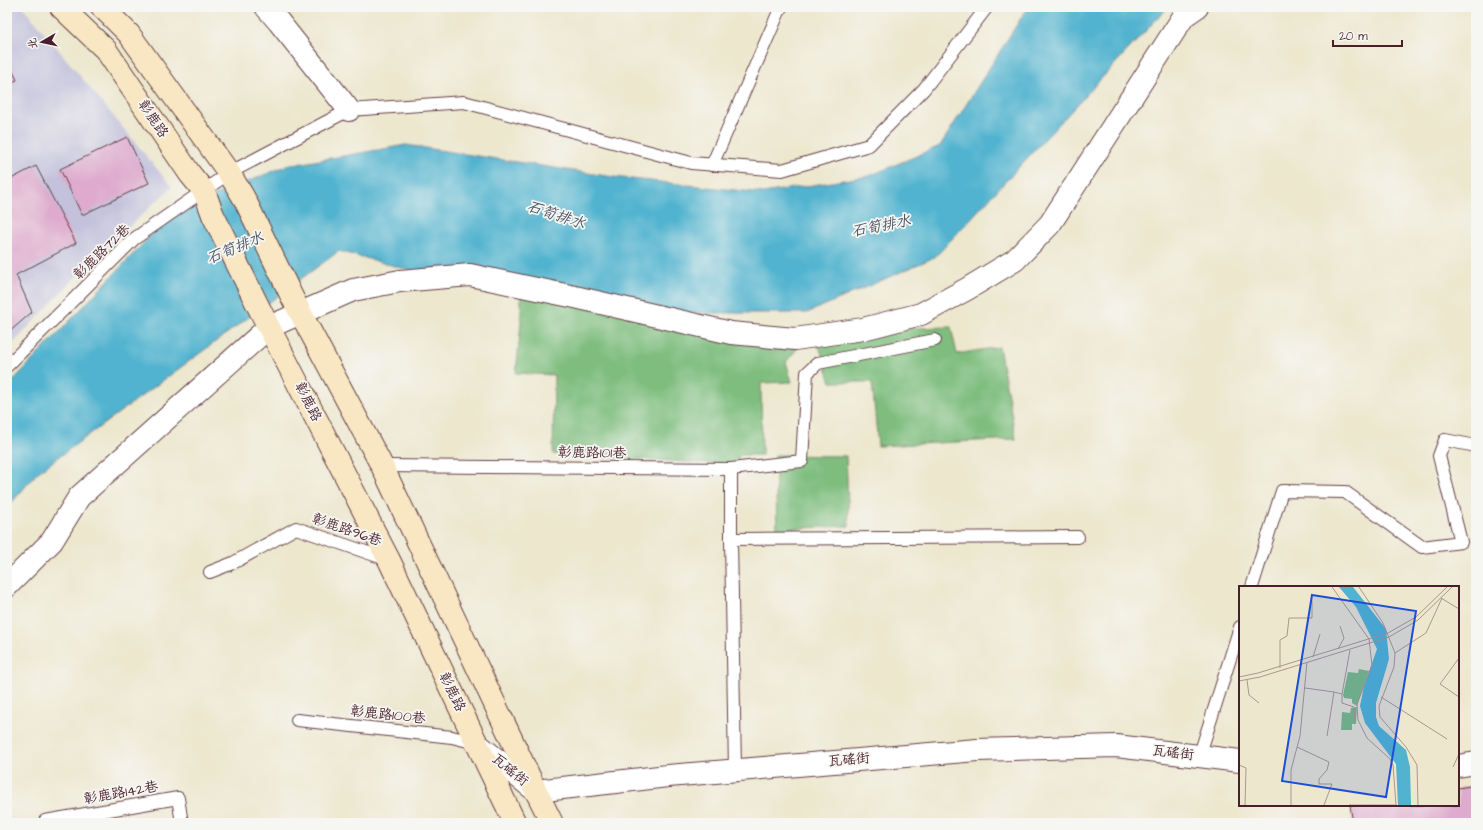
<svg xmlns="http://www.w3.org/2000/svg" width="1483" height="830" font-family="'Architects Daughter','LXGW WenKai TC',sans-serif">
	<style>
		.industrial { fill: #c3c1db }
		.forest { fill: #7ebd7e; stroke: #646e54 }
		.water { fill: #51b3cf; stroke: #4e697d }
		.building { fill: #deaacd }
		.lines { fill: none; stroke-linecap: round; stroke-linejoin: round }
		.service-casing { stroke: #623d43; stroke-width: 14 }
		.minor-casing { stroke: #623d43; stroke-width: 24 }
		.tertiary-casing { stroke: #623d43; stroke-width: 24 }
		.secondary-casing { stroke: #623d43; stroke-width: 24 }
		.service { stroke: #fff; stroke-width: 12 }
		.minor { stroke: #fff; stroke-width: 22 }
		.tertiary { stroke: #fff; stroke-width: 22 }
		.secondary { stroke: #f9e7c3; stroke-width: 22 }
		.labels { text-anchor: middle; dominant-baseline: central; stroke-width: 3.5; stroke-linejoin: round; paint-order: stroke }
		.street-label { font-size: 14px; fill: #4a1f2b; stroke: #f6f6f2 }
		.water-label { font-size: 15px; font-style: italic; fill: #4c5364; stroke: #f6f6f2 }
		.inset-road { fill: none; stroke: #ac978d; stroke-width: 1 }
		.view { fill: #1d4ed8; fill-opacity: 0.15; stroke: #1d4ed8; stroke-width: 2 }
		.inset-edge { fill: none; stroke: #4a1f2b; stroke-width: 2 }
	</style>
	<rect width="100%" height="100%" fill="#f6f6f2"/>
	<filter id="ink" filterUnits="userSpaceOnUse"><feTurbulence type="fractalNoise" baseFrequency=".025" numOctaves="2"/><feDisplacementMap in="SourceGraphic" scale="8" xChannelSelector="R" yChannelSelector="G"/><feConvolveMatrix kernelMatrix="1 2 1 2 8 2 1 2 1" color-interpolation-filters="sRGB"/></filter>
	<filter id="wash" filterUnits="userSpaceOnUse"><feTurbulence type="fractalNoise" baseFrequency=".012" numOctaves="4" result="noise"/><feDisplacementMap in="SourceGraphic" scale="16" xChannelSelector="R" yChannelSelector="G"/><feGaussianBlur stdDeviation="0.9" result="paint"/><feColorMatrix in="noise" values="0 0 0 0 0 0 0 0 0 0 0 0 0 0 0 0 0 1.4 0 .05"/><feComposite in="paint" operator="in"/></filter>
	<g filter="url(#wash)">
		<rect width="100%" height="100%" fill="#ede7ce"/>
		<path class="industrial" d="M7,7H23L172,187L85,267L7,350Z"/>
		<g class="forest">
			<path d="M521,287L806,338L786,362L792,382L761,383L762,455H739L738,465L553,454L554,375L516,373L521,322Z"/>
			<path d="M951,327L957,354L999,347L1016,439L878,446L872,382H831L817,340L876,329Z"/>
			<path d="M775,455L846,456L849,526L777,529Z"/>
		</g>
		<path class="water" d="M1028,7H1168L935,257L807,313H645L413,271L339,251L37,473L7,508V387L173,212L286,166L406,145L613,177L763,193L869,176L940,146Z"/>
		<g id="blocks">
			<g class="building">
				<path d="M7,59L17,80L7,84Z"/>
				<path d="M127,137L149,183L82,215L60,169Z"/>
				<path d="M36,166L76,243L16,275L32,312L7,334V181Z"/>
				<path d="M1476,785V823H1353L1350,805H1458V788Z"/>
			</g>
		</g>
	</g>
	<g filter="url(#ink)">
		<use href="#blocks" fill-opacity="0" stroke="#623d43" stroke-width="1"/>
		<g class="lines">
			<defs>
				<g id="service">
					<path d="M712,165L781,7"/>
					<path d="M7,366L134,239L229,173L349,110L464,102L691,163L782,170L869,145L924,89L987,7"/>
					<path d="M382,466L731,469V539"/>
					<path d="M731,469L802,461L807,373L818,363L935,340"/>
					<path d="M210,572L233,563L296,528L389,560"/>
					<path d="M1252,587L1282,491L1345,492L1422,547L1461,542L1439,456L1445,440L1476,446"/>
					<path d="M297,720L452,737L476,743"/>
					<path d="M1199,757L1240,627"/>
					<path d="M735,770L731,539L1078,537"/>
					<path d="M45,821L178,798L182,823"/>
				</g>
				<g id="minor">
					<path d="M266,7L279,22L349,110"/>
					<path d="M7,586L52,541L79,497L269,327L353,290L400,281L470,275L575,297L731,333L795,339L863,329L921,314L967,289L1015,260L1050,224L1184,16L1197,7"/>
				</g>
				<g id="tertiary">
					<path d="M476,743L536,791L668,776L977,750L1116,746L1240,761"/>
					<path d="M1458,766L1476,763"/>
				</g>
				<g id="secondary">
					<path d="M61,7L106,50L190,174L204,191L213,215L263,316L389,560L515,823"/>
					<path d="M102,7L129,34L229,173L244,198L293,299L382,466L536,791L552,823"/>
				</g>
			</defs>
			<use href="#service" class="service-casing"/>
			<use href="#minor" class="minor-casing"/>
			<use href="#tertiary" class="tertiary-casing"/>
			<use href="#secondary" class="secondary-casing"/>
			<use href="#service" class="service"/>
			<use href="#minor" class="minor"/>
			<use href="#tertiary" class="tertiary"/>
			<use href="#secondary" class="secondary"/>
		</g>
	</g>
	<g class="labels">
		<g class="street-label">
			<text transform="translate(153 119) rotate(56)">彰鹿路</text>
			<text transform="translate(102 252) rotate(-44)">彰鹿路72巷</text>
			<text transform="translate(308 402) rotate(63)">彰鹿路</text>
			<text transform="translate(592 453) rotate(1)">彰鹿路101巷</text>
			<text transform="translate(347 530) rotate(19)">彰鹿路96巷</text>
			<text transform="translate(452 692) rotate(64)">彰鹿路</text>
			<text transform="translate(388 715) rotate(6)">彰鹿路100巷</text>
			<text transform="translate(1173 753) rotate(7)">瓦磘街</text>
			<text transform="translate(849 760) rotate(-5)">瓦磘街</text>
			<text transform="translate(510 770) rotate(39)">瓦磘街</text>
			<text transform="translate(121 793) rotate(-10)">彰鹿路142巷</text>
		</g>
		<g class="water-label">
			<text transform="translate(556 215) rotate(18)">石筍排水</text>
			<text transform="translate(881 226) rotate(-11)">石筍排水</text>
			<text transform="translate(235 248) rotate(-23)">石筍排水</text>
		</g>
	</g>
	<g transform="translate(1239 586)">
		<rect width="220" height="220" fill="#ede7ce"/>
		<path d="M120,83L130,85L118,120L113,117V113L105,112L104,109L109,86L119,87ZM118,121L117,138H113V144H102L103,126L111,127L112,122Z" fill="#7ebd7e"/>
		<path d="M100,1H114L147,43L150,73L137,117V131L140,140L167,164L171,181L172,219H159L157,178L126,137L121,120L125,100L138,63L117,21Z" fill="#51b3cf"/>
		<path class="inset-road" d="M93,1L130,53L133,79L118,118L119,134L128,152L151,173L154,179L157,219M120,1L144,37L156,67L155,81L140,120L141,131L167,161L178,179L179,219M202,12L220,23M99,63L105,52L101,40M156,67L187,47L203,12M74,71L81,48M220,72L201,98L220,111M41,82V54L48,50L50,32H73V15M0,91L19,87L149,47L177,31L208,1M8,94L10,109L20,117M0,95L21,91L150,51L179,34L213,1M66,102L95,106L88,150M95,106L103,108L111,64M103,108V117L115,121L116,136M142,111L208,153M58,161L90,176L88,184L80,193V198H93L85,219M0,179L7,182L6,219M214,181L220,168M52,219V184L61,150L68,76M110,219H157"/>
		<path class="view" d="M73,9L177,25L147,211L43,195Z"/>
		<rect width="220" height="220" class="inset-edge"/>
	</g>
	<rect width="1483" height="830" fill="none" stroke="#f6f6f2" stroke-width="24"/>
	<g transform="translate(42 42) rotate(261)" stroke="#f6f6f2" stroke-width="3" paint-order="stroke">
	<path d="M0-3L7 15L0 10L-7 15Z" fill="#4a1f2b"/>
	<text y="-6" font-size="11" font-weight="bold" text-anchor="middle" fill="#4a1f2b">北</text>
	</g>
	<path d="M1333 40v6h69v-6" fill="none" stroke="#4a1f2b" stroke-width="2"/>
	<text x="1339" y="40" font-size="12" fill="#4a1f2b" stroke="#f6f6f2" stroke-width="3" paint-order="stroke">20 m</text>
</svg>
